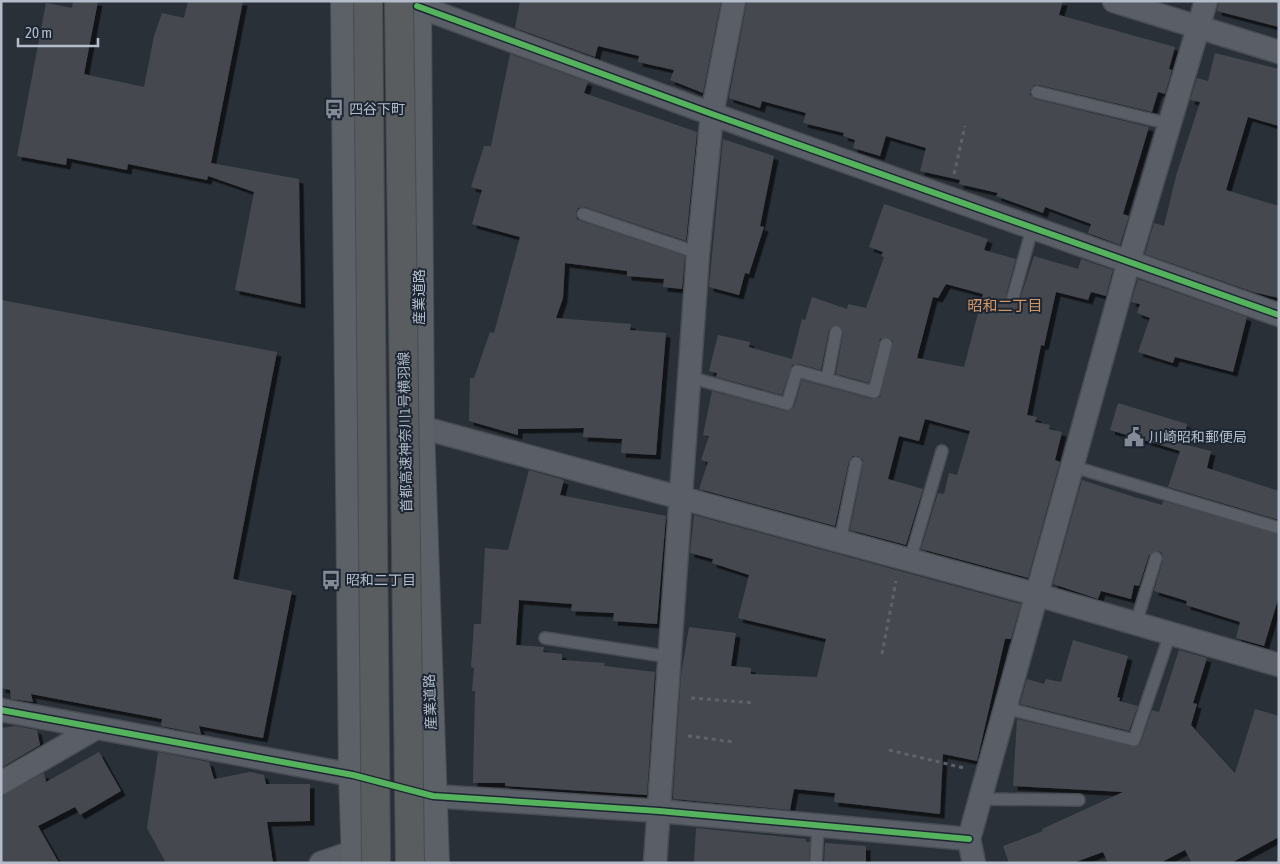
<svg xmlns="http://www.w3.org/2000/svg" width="1280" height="864" font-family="'Asap Condensed','Noto Sans JP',sans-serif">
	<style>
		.building { fill: #444950; fill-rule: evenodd; filter: url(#shadow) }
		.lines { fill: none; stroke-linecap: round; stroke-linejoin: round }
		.service-casing { stroke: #484c53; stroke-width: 14 }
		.minor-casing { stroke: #484c53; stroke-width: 25 }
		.primary-casing { stroke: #484c55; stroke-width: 30 }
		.path { stroke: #5d636a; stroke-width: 3; stroke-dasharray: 4 4; stroke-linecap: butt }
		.service { stroke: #5a5e66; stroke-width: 11 }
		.minor { stroke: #5a5e66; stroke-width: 22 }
		.primary { stroke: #5c6168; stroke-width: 28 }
		.motorway-bridge-casing { stroke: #474c53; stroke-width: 30; stroke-linecap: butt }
		.motorway-bridge { stroke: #5a5d60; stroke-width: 28 }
		.cycleway-casing { stroke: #1d2633; stroke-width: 9 }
		.cycleway { stroke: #56b35d; stroke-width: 6 }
		.labels { text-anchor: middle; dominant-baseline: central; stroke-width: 4; stroke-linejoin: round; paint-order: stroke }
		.poi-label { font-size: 14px; fill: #b4bcc9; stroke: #1d2633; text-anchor: start }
		.street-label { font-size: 14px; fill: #b4bcc9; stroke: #1d2633 }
		.neighbourhood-label { font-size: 15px; fill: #d59563; stroke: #1d2633 }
	</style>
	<defs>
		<filter id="shadow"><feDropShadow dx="4.5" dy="4.5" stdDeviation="0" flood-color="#0009"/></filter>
	</defs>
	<rect width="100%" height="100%" fill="#2a3038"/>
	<g class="building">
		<path d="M73,1H98L84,74L144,87L154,36L162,13L184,18L188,1H243L211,163L299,179L301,304L235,290L254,192L208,176L207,180L128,164L127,170L67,158L66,165L17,156L46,3L72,8Z"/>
		<path d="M520,1H721L703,93L670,80L674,70L638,62L639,56L598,46L595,57L515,28Z"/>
		<path d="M747,1H1063L1059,15L1175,47L1169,69L1172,70L1165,94L1158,92L1152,112L1039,85H1034L1030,90V95L1035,99L1149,127L1123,214L1129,216L1120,245L1088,233L1091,224L1045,207L1043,213L996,196L998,193L959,184L960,180L920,171L926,148L886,136L880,156L853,148L855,140L843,136L844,133L803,123L806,113L762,101L760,108L729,98Z"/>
		<path d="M1219,1H1279V27L1217,11Z"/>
		<path d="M1215,53L1279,69V126L1248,117L1226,190L1279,206V298L1253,292L1145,254L1154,223L1164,226L1176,176L1200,102L1190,100L1197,78L1208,81Z"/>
		<path d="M510,54L588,82L584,93L697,132L686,241L585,207L578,208L576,212L577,219L581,221L685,256L682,289L663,287L664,279L627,276V271L565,263L563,298L556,318L631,324L630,330L666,333L656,455L621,453L622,439L583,437L584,428L518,429V435L469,421L470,378H474L490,332L494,333L520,237L472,224L482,190L471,187L484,146H491Z"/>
		<path d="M723,139L774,156L760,226L764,227L749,274L745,273L739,295L709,287Z"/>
		<path d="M884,204L988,239L984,250L1016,259L1006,295L1011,304H1015L1020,299L1034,256L1078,269L1081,259L1113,270L1106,296L1091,292L1088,300L1056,292L1044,346L1041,345L1027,415L1037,417L1035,422L1050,425L1049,429L1062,432L1055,460L1060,462L1028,578L921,549L938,493L944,494L949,473L957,475L970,431L925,419L919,441L899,436L888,479L923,489L906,545L850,530L863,465V460L858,456H853L849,461L835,526L699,489L708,462L701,460L709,436L703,435L712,391L785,411L794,407L802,380L872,399L880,397L893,341L887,337L880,339L869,383L836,374L843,333L841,327L837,325L829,330L821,370L799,364L792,365L782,395L716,377L717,373L709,371L718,335L750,342L749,347L792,359L802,319L805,320L812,297L847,309L848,304L866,308L884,257L881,256L883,252L869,247ZM946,284L983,294L964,367L917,358L933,297L938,298Z"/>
		<path d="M1138,279L1247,317L1233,372L1175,357L1173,363L1138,352L1150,318L1137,313L1140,304L1131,302Z"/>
		<path d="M1,300L277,352L233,579L292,591L263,738L199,726L201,734L161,726L162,719L31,694L33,702L11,699L10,690L1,688Z"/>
		<path d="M1118,403L1187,424L1183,444L1211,451L1207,468L1279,491V520L1168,487L1180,451L1110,430Z"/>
		<path d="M529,470L564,480L560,495L666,516L657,624L613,621L614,613L571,611L572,604L519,600L516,645L544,647L543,652L562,654V660L605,663L604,666L655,672L647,795L505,786V783H473L475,691H472L474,668L471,667L474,624H481L485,548L508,550Z"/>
		<path d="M1082,480L1134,497L1162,505L1163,501L1279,534V596L1264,646L1236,638L1240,622L1186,605L1187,601L1154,591L1163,560L1162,553L1158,551L1149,555L1139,586L1134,585L1131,599L1101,591L1098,599L1053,584Z"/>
		<path d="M694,515L1021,604L1011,639H1005L977,761L943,754L940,814L834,802L835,793L794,789L790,810L674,799L673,797L681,675L689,627L736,633L731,666L751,668V674L817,677L826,639L738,618L749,575L712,563L713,559L690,553Z"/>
		<path d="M1073,640L1128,656L1117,697L1120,698L1119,701L1138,706L1129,731L1020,704L1027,679L1044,684L1046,679L1061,682Z"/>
		<path d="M1179,650L1207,658L1193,703L1197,704L1191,725L1235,773L1255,709L1279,716V837L1231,863H1192L1185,850L1160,863H1108L1103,852L1073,863H1009L1003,846L1043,831L1042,829L1123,792L1013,786L1017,719L1136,747L1141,742L1152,710L1159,712Z"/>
		<path d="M15,726L37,730L40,745L1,768V728Z"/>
		<path d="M99,752L121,791L80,815L75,807L38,826L59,863H1V796L44,773L46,782Z"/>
		<path d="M158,752L209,762L214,779L250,772L264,775L266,784H310V821L267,822L273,863H166L147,828Z"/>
		<path d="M696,828L806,839V842H810L809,863H694Z"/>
		<path d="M825,843L866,846V863H824Z"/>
	</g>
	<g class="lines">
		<defs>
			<g id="service">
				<path d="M1037,92L1170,124"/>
				<path d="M583,214L698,253"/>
				<path d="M1013,297L1033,226"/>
				<path d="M689,377L787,404L797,371L874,392L886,344"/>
				<path d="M827,379L836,332"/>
				<path d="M1071,466L1276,527"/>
				<path d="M840,541L856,463"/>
				<path d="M910,560L942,451"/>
				<path d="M1136,623L1156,558"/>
				<path d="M545,638L670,657"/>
				<path d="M1005,708L1134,740L1170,634"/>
				<path d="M980,799L1079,800"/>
				<path d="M816,863L818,825"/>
			</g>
			<g id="minor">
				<path d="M1114,1L1279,52"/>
				<path d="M417,6L712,114L1279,315"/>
				<path d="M420,427L1024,591L1279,665"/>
				<path d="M1,710L353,775"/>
				<path d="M1,783L96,728"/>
				<path d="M433,796L659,811L969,839"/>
				<path d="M321,863L356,851"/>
				<path d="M655,863L698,253L712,114L734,1"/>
				<path d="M974,863L969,839L1129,261L1206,1"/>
			</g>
			<g id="primary">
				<path d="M345,1L353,775L356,863"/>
				<path d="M417,1L420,427L435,863"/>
			</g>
		</defs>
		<use href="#service" class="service-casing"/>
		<use href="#minor" class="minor-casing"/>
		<use href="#primary" class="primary-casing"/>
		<g class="path">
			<path d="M954,174L965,126"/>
			<path d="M882,654L896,581"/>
			<path d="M691,698L755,703"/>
			<path d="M688,736L734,742"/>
			<path d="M889,750L964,768"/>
		</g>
		<use href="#service" class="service"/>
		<use href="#minor" class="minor"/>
		<use href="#primary" class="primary"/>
		<defs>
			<g id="motorway-bridge">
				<path d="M368,1L376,863"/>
				<path d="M399,1L410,863"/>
			</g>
		</defs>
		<use href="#motorway-bridge" class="motorway-bridge-casing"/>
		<use href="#motorway-bridge" class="motorway-bridge"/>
		<defs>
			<g id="cycleway">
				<path d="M417,6L712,114L1279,315"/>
				<path d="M1,710L353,775L433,796L659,811L969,839"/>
			</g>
		</defs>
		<use href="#cycleway" class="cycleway-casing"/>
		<use href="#cycleway" class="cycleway"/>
	</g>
	<defs>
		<symbol id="bus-bare" viewBox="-9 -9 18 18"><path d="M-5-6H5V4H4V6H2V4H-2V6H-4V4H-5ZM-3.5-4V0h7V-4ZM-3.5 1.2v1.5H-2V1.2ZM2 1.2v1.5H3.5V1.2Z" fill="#848b96" stroke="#1d2633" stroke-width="2.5" paint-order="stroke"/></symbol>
		<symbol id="civic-bare" viewBox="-9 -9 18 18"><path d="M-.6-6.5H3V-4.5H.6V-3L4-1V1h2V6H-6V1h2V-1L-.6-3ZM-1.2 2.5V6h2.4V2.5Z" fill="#848b96" stroke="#1d2633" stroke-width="2.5" paint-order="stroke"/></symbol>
	</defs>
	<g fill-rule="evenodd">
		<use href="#bus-bare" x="320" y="95" width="28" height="28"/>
		<use href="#civic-bare" x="1120" y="423" width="28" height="28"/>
		<use href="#bus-bare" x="317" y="566" width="28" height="28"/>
	</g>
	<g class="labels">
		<g class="poi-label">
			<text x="349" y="109">四谷下町</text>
			<text x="1149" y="437">川崎昭和郵便局</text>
			<text x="346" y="580">昭和二丁目</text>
		</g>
		<g class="street-label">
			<text transform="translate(419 297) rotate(-90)">産業道路</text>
			<text transform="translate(405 432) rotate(-91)">首都高速神奈川1号横羽線</text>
			<text transform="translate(430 702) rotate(-92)">産業道路</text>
		</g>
		<g class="neighbourhood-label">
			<text x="1005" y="305">昭和二丁目</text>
		</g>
	</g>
	<rect width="1280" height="864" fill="none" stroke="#b4bcc9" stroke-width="5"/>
	<path d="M18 38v8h80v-8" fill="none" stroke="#b4bcc9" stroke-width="2.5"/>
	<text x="25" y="38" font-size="15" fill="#b4bcc9" stroke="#1d2633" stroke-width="4" paint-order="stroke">20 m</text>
</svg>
